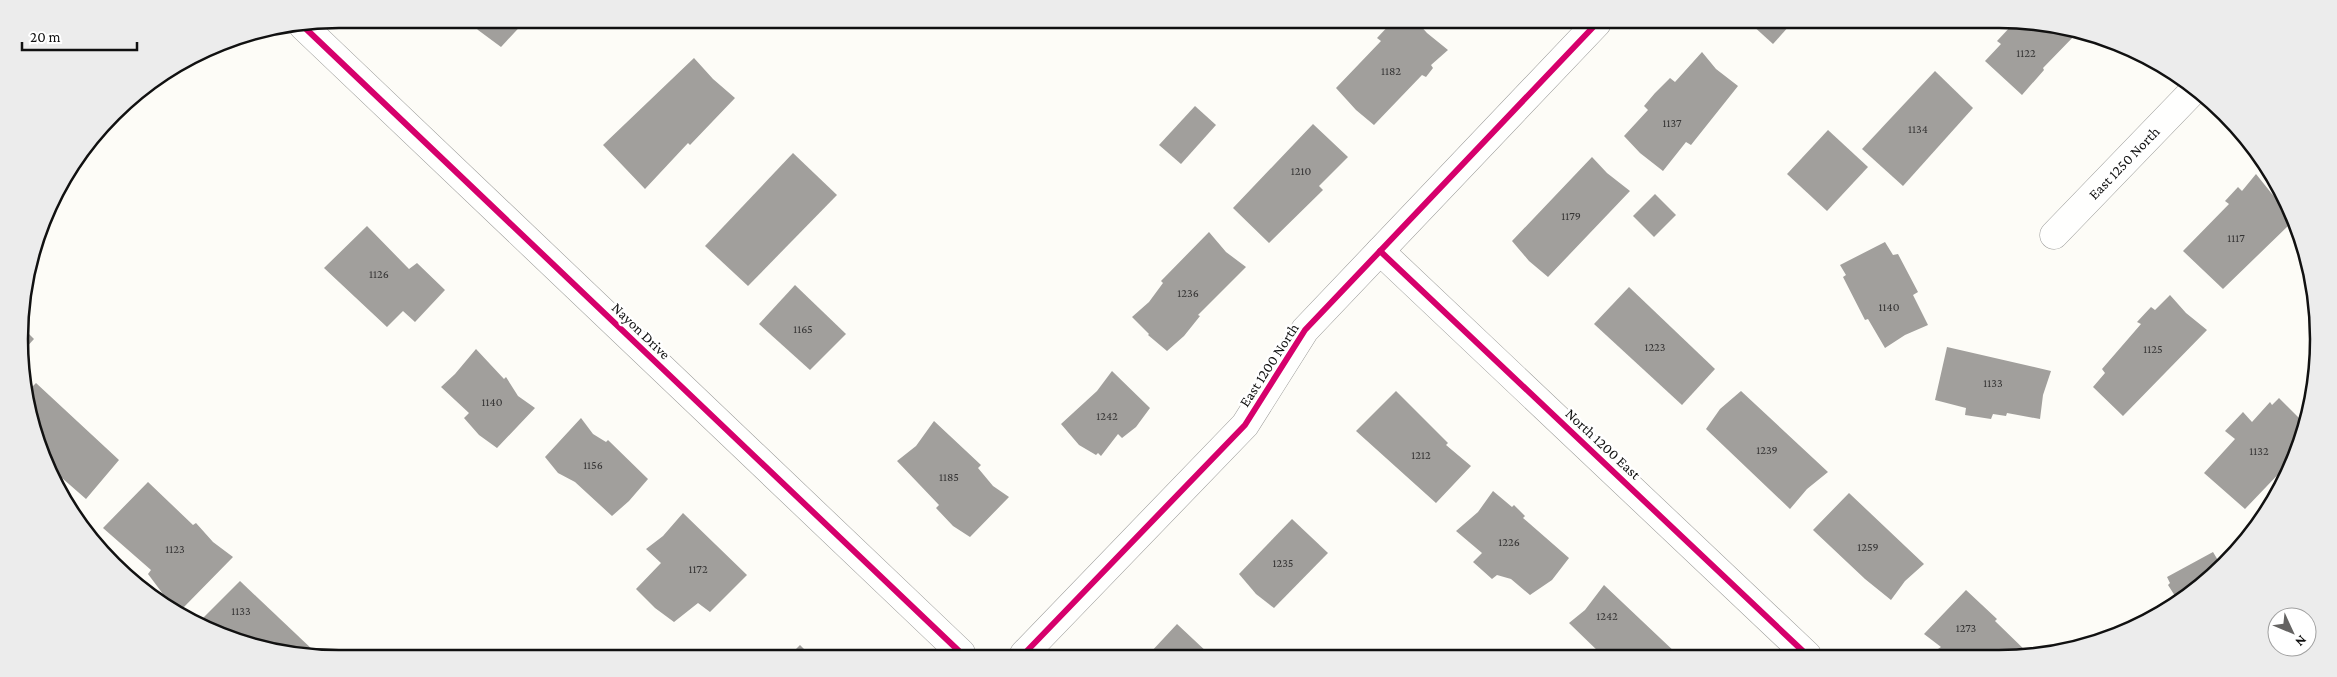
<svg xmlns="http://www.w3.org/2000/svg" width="2337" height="677" font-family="'Crimson Pro',serif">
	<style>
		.building { fill: #a19f9c }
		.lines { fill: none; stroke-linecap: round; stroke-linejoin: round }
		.minor-casing { stroke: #979795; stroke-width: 29 }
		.minor { stroke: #fffffe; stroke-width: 28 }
		.cycleway-casing { stroke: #fff; stroke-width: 9 }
		.cycleway { stroke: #d6006c; stroke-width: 6 }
		.labels { text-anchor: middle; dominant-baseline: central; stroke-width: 5; stroke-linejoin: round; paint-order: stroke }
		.number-label { font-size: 12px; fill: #353434 }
		.street-label { font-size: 15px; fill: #111; stroke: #fff }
		.rim { fill: none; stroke: #111; stroke-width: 2.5 }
	</style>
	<rect width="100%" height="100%" fill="#fdfcf7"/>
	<g class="building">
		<path d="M468,19H527L501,47L478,30Z"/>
		<path d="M1392,22L1418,23L1427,33L1448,50L1431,65L1433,68L1426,77L1422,75L1374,125L1356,110L1336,88L1381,41L1377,38Z"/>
		<path d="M1751,24H1787L1789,26L1773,44Z"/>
		<path d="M2012,25H2061L2078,32L2043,68L2044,70L2022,95L1985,61L2001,44L1997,41Z"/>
		<path d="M1702,52L1716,69L1738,86L1691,145L1686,142L1663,171L1640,153L1624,136L1648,110L1644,106L1655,93L1670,78L1675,82Z"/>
		<path d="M694,58L713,79L735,98L690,145L688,143L645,189L603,145Z"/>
		<path d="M1935,71L1973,108L1903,186L1862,149Z"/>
		<path d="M1195,106L1216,125L1181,164L1159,145Z"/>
		<path d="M1313,124L1348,157L1319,186L1323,190L1269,243L1233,208Z"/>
		<path d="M1828,130L1868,167L1827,211L1787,174Z"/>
		<path d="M793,153L837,195L748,286L705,246Z"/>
		<path d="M1592,157L1607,173L1630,191L1548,277L1529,261L1512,241Z"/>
		<path d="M2256,174L2272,194L2281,202L2290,224L2223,289L2183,251L2229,204L2225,201L2238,187L2242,191Z"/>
		<path d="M1655,194L1676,215L1654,237L1633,216Z"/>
		<path d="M367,226L409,269L417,263L445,290L415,322L403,311L387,327L324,268Z"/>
		<path d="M1209,232L1226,252L1246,267L1198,315L1200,316L1184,336L1167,351L1148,335L1149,334L1132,317L1149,302L1163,283L1161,281Z"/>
		<path d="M1885,242L1893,255L1898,254L1918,292L1913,295L1928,325L1905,335L1885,348L1868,319L1865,320L1843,277L1846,275L1840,265Z"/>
		<path d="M795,285L846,334L810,370L759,324Z"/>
		<path d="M1629,287L1715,369L1682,405L1594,324Z"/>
		<path d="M2170,295L2186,313L2207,330L2123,416L2093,387L2105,373L2102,369L2141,324L2137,322L2151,307L2155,310Z"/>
		<path d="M21,326L34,339L24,350L23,347Z"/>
		<path d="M1947,347L2051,371L2043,395L2040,419L2007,413L2006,416L1993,414L1991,419L1965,415L1966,408L1935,400Z"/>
		<path d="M476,349L504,379L506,377L518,396L535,408L497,448L479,435L464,418L469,413L441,387L455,374Z"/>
		<path d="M1112,371L1150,408L1136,427L1122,438L1118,434L1101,456L1098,453L1096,455L1079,445L1061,424L1097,391Z"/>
		<path d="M36,383L119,460L86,499L54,471L52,473L36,441L29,390Z"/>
		<path d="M1396,391L1448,443L1446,445L1471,466L1436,503L1356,431Z"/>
		<path d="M1741,391L1828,472L1807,489L1790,509L1706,429L1720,409Z"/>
		<path d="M2279,398L2304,423L2288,464L2245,509L2204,473L2235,439L2225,431L2243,412L2252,422L2270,402L2272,405Z"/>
		<path d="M581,418L593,434L606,442L608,440L648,479L629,501L612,516L575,482L558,473L545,457Z"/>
		<path d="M934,421L981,465L978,468L993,486L1009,497L970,537L953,526L936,508L939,505L897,461L916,446Z"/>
		<path d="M148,482L193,525L196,523L213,542L233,557L183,608L163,594L148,574L151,570L103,528Z"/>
		<path d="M1493,491L1512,507L1514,505L1525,516L1523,518L1569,558L1552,580L1530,595L1511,579L1497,575L1492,579L1473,562L1482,553L1456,531L1478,512Z"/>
		<path d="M1849,493L1924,564L1905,581L1891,600L1865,579L1813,530Z"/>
		<path d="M683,513L747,575L710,612L698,603L674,622L655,608L636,589L661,563L646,549L663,536Z"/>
		<path d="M1292,519L1328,553L1274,608L1256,594L1239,574Z"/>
		<path d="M2213,552L2222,567L2177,599L2168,585L2170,583L2167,577Z"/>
		<path d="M240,581L315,652H276L211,628L202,619Z"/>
		<path d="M1604,585L1678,655H1602L1569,623L1585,610Z"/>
		<path d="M1966,590L1997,619L1995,621L2031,656L1945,655L1938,649L1941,647L1924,634Z"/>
		<path d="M1177,624L1209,654H1146L1148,652L1150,653Z"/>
		<path d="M800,645L808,653H792Z"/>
	</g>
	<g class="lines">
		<defs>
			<g id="minor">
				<path d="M303,26L961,653"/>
				<path d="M2054,235L2194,90"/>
				<path d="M1380,251L1807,655"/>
				<path d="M1024,654L1245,425L1305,330L1597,23"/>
			</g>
		</defs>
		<use href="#minor" class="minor-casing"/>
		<use href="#minor" class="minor"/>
		<defs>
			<g id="cycleway">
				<path d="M303,26L961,653"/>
				<path d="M1380,251L1807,655"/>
				<path d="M1024,654L1245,425L1305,330L1597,23"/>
			</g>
		</defs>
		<use href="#cycleway" class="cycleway-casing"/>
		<use href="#cycleway" class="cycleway"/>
	</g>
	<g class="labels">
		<g class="number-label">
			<text x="2026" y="53">1122</text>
			<text x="1391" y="71">1182</text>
			<text x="1672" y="123">1137</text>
			<text x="1918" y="129">1134</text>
			<text x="1301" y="171">1210</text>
			<text x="1571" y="216">1179</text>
			<text x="2236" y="238">1117</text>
			<text x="379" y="274">1126</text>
			<text x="1188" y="293">1236</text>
			<text x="1889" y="307">1140</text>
			<text x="803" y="329">1165</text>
			<text x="1655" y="347">1223</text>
			<text x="2153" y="349">1125</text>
			<text x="1993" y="383">1133</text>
			<text x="492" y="402">1140</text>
			<text x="1107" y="416">1242</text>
			<text x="1767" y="450">1239</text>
			<text x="2259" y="451">1132</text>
			<text x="1421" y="455">1212</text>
			<text x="593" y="465">1156</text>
			<text x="949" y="477">1185</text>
			<text x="1509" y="542">1226</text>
			<text x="1868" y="547">1259</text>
			<text x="175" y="549">1123</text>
			<text x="1283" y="563">1235</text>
			<text x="698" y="569">1172</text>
			<text x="241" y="611">1133</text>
			<text x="1607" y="616">1242</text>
			<text x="1966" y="628">1273</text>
		</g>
		<g class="street-label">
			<text transform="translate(2124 163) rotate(-46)">East 1250 North</text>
			<text transform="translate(641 331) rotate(44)">Nayon Drive</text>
			<text transform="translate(1269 365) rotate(-57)">East 1200 North</text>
			<text transform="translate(1603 444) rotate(43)">North 1200 East</text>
		</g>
	</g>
	<path d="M0 0H2337V677H0ZM339 28H1999A311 311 0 0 1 2310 339V339A311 311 0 0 1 1999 650H339A311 311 0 0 1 28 339V339A311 311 0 0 1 339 28Z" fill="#ececec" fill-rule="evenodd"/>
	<path class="rim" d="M339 28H1999A311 311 0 0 1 2310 339V339A311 311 0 0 1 1999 650H339A311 311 0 0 1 28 339V339A311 311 0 0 1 339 28Z"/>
	<g transform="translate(2292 632) rotate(134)"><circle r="24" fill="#ffffff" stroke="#a0a0a0"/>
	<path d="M0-4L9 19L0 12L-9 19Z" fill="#646362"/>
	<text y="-8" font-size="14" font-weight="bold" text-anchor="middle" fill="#111111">N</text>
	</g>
	<path d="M22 42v8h115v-8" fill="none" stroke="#111111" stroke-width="2.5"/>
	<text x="30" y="42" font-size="15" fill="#111111" stroke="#ffffff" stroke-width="4" paint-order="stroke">20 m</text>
</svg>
